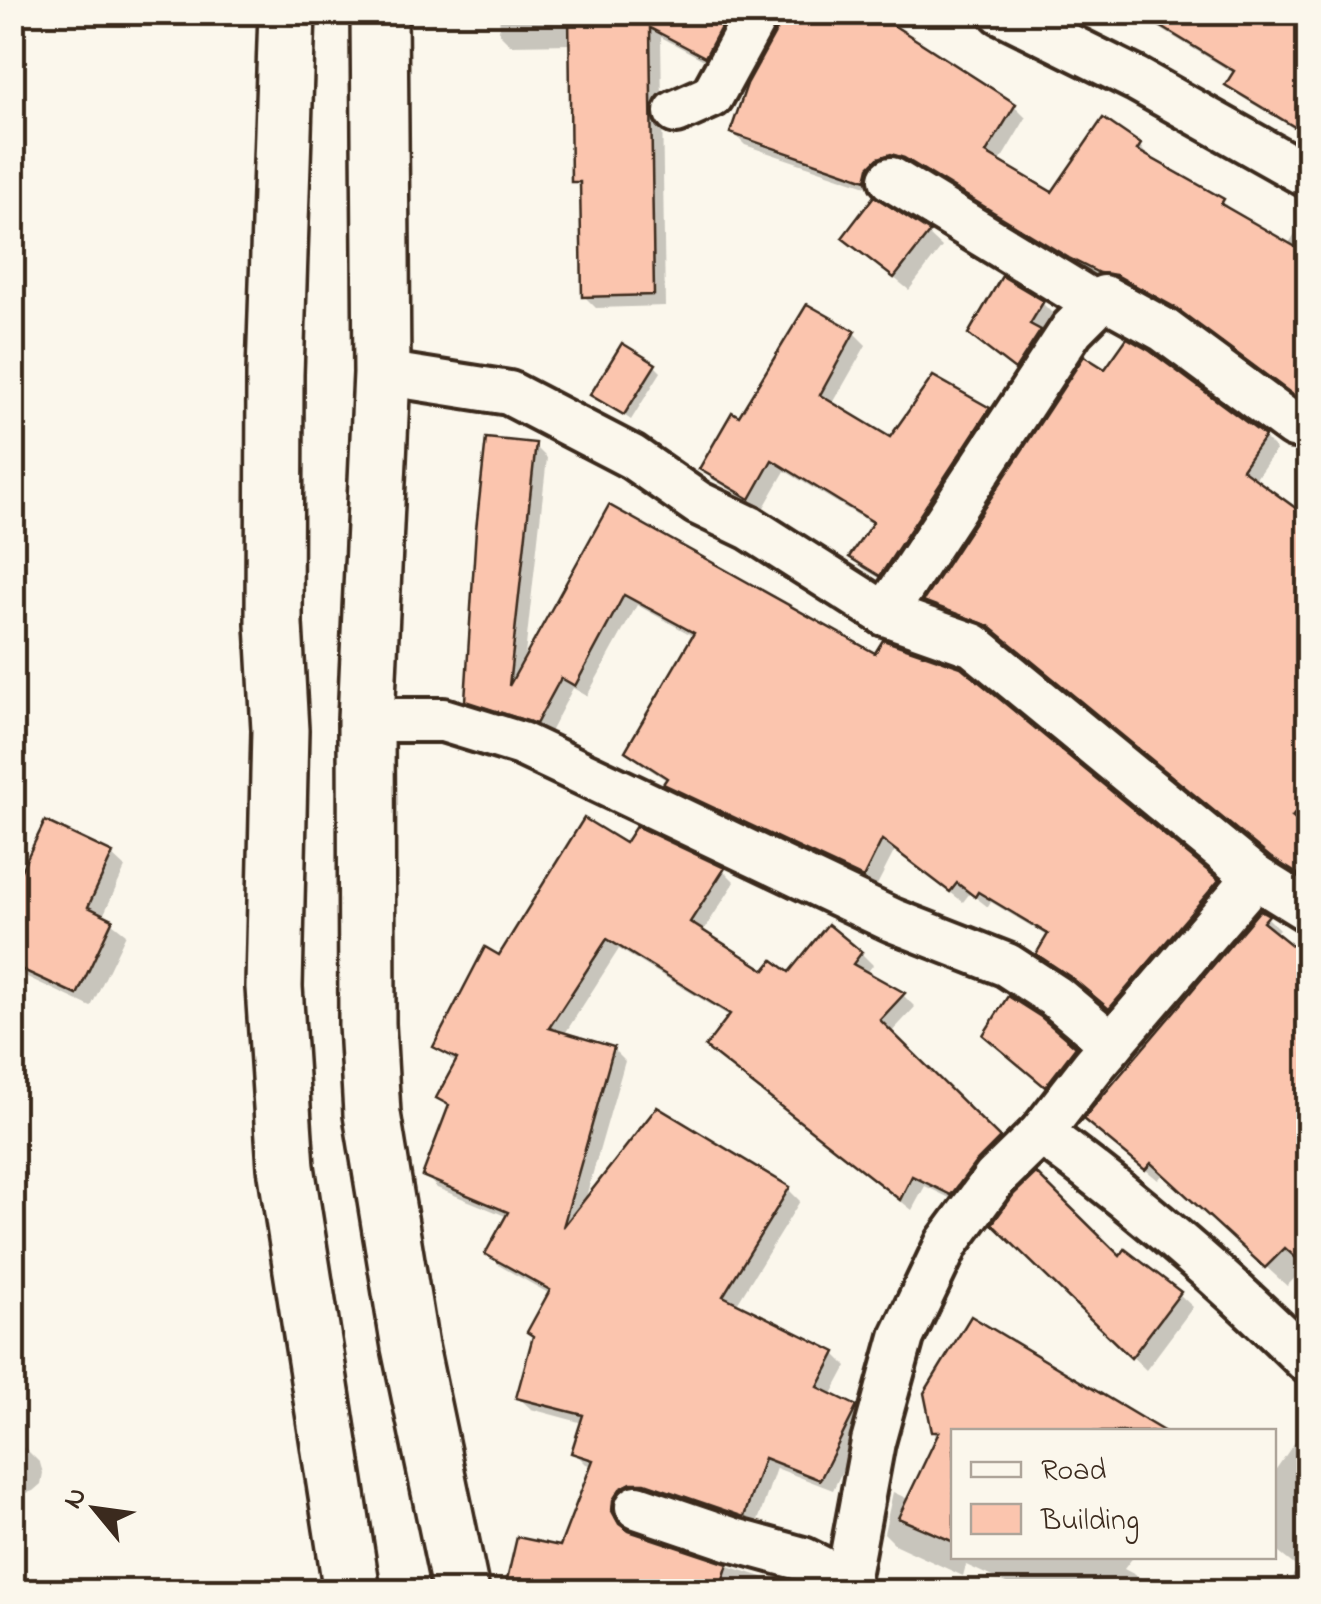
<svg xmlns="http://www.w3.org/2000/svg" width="1321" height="1604" font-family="'Indie Flower',sans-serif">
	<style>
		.shadow { fill: #0003 }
		.building { fill: #fbc5ae; stroke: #3b2a1e; stroke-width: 2.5 }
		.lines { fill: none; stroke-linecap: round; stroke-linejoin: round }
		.minor-casing { stroke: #3b2a1e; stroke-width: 50 }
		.secondary-casing { stroke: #3b2a1e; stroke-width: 62 }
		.minor { stroke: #fbf7ec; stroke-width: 42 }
		.secondary { stroke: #fbf7ec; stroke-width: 55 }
	</style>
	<rect width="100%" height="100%" fill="#fbf7ec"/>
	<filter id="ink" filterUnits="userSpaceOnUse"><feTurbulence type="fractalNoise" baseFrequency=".01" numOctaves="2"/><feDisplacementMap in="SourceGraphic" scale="20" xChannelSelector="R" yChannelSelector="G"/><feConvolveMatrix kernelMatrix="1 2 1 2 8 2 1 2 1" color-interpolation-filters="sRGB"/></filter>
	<g filter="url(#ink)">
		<g class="shadow">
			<path d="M500,12H748L717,67L661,37L665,306L596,308L584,296L583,190L574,181L572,44L511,45L499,33Z"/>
			<path d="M785,12L883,14L894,29L1014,106L1026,118L999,163L1052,195L1104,121L1140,146L1150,160L1222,201L1234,213L1288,245L1302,222L1308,226V406L1194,321L1130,286L1113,284L1084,270L919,169L904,165L878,190L745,145L733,133Z"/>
			<path d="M1088,12H1116L1108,25Z"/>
			<path d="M1133,12H1290L1308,24V137L1240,96L1229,84L1235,74Z"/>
			<path d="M928,234L942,247L909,290L845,238Z"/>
			<path d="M1042,303L1056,317L1030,381L971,334Z"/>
			<path d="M808,307L854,333L866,345L832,405L890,440L933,379L988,410L1000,422L893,586L864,569L852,557L874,525L785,471L763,509L714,480L702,468L740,420Z"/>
			<path d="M655,366L661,372L631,420L593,394Z"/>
			<path d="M1106,372L1264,438L1276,450L1254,481L1308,519V883L1285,868L1004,637L938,612L927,601Z"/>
			<path d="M535,446L547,458L524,664L610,508L876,656L959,669L1229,894L1122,1019L1039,953L1049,937L991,902L988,907L970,893L963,902L895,850L875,889L678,795L666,783L668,781L640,763L628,751L695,637L637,605L587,696L573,688L549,734L480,712L467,700Z"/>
			<path d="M626,846L723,870L735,882L702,933L766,973L789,975L861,953L873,965L866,974L903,995L915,1007L890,1034L1010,1152L964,1205L925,1186L912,1210L720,1058L731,1017L619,949L564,1035L613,1049L625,1061L584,1204L788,1189L800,1201L736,1305L835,1354L847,1366L831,1396L855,1408L867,1420L833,1490L776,1468L756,1527L624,1513V1527L628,1533L762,1577L768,1583L807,1592H517L509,1584L562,1549L593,1466L586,1464L574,1452L583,1423L531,1409L518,1397L550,1294L500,1266L488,1254L508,1217L437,1188L425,1175L450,1109L439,1098L457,1064L436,1047L500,959Z"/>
			<path d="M111,855L125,868L103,916L126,934L91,1007L12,970V896Z"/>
			<path d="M1267,917L1279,929L1274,934L1308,962V1264L1287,1286L1164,1173L1158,1180L1099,1131Z"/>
			<path d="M1040,1019L1088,1062L1060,1099L1000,1049Z"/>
			<path d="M995,1224L1120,1259L1179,1294L1193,1307L1146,1370Z"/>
			<path d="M927,1394L954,1432V1556H1134L1124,1569L1168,1592H1025L966,1565L963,1576L896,1545L884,1533L893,1492L910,1500L937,1443Z"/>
			<path d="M1302,1432L1308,1436V1592H1282L1298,1568L1274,1549V1472Z"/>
			<path d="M12,1446L25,1448L40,1463L43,1473L41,1484L33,1491L23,1494L12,1491Z"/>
		</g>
		<g class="building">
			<path d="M569,12H729L705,57L650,28L654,295L582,297L580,182H571Z"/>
			<path d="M783,12H873L1016,104L986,153L1052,192L1103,118L1141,144L1137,150L1224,199L1221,204L1308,254V406L1176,308L1116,275L1099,273L1069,258L904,158L891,154L878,158L869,167L866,180L730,133L747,84L780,24Z"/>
			<path d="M1137,12H1295L1308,21V135L1225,85L1234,71Z"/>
			<path d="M874,196L930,232L894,278L842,238Z"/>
			<path d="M1002,276L1044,301L1030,324L1041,330L1015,370L968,334Z"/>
			<path d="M807,304L855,331L820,395L890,437L933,376L990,408L880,576L849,557L873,522L772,460L750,499L699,469L732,412L739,416Z"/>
			<path d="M1127,338L1150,351L1265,436L1242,469L1308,517V797L1292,817L1308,830V868L1301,876L1270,857L989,626L923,601L1084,356L1105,369Z"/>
			<path d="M622,343L656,364L624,415L590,395Z"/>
			<path d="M486,438L536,443L509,686L609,505L875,653L883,640L961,667L1219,880L1109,1009L1072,978L1036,954L1048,934L978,892L975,897L957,883L950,892L882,840L863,878L663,784L667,778L625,751L694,633L624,595L575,686L561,678L536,724L465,701L476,529Z"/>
			<path d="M584,818L625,843L636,826L725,868L690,922L765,970L773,960L789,972L828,924L862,952L853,964L905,993L880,1020L1000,1138L975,1163L951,1195L912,1176L900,1200L705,1047L730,1014L607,939L549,1028L614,1047L563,1227L657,1107L790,1187L723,1296L836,1352L818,1387L857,1406L820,1480L764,1458L744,1517L645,1483H631L620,1489L613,1500L612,1511L619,1524L629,1531L728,1564L719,1592H539L506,1584L517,1537L560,1546L593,1460L571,1453L583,1415L516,1398L533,1336L527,1332L550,1290L485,1254L508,1212L422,1176L449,1105L436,1098L457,1059L433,1047L485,947L499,955Z"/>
			<path d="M45,821L113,853L88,907L113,919L77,995L12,965V889Z"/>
			<path d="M1260,910L1269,915L1263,922L1308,958V1269L1285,1248L1265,1268L1151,1163L1145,1170L1083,1119Z"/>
			<path d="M1008,996L1041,1017L1076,1047L1045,1087L983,1035Z"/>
			<path d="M1036,1173L1120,1256L1125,1249L1181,1292L1131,1358L992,1224L1014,1194Z"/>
			<path d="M971,1316L1165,1432H954V1542L898,1518L939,1432H932L924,1393Z"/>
		</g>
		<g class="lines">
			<defs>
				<g id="minor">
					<path d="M1001,12L1136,79L1308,176"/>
					<path d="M676,112L712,96L758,12"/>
					<path d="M891,179L1096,304"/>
					<path d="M382,373L509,393L632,457L698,503L750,528L885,614L973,645L1255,877L1308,910"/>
					<path d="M885,614L1072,329L1104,297L1164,330L1294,426"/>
					<path d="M366,720H443L521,744L892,920L1007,965L1056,997L1112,1044"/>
					<path d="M1041,1133C1137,1203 1224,1279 1308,1362"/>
					<path d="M637,1507L734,1540L803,1559L847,1581"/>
					<path d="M845,1592L873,1442L902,1337L947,1243L995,1178L1041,1133L1093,1066L1255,877"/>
				</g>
				<g id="secondary">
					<path d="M287,12L275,374L274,624L280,730L274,987L286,1167L352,1592"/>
					<path d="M379,12L382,373L366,720L367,1024L372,1114L410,1347L461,1592"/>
				</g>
			</defs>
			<use href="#minor" class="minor-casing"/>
			<use href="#secondary" class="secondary-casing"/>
			<use href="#minor" class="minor"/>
			<use href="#secondary" class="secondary"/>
		</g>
	</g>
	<rect width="1321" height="1604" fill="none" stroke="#fbf7ec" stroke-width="50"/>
	<rect x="25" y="25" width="1271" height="1554" fill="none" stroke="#3b2a1e" stroke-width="4" filter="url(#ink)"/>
	<rect x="951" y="1429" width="325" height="130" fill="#fbf7ec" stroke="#aea59a" stroke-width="2.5"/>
	<rect x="971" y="1462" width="50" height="15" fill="#fbf7ec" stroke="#aea59a" stroke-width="2.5"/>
	<text x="1041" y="1479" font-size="30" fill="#3b2a1e">Road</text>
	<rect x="971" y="1504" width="50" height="30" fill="#fbc5ae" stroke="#aea59a" stroke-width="2.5"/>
	<text x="1041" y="1529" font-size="30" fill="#3b2a1e">Building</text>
	<g transform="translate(95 1509) rotate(299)" stroke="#fbf7ec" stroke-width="8" paint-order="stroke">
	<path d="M0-8L18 38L0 25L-18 38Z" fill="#3b2a1e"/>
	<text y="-15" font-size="28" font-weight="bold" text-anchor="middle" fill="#3b2a1e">N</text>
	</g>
</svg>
